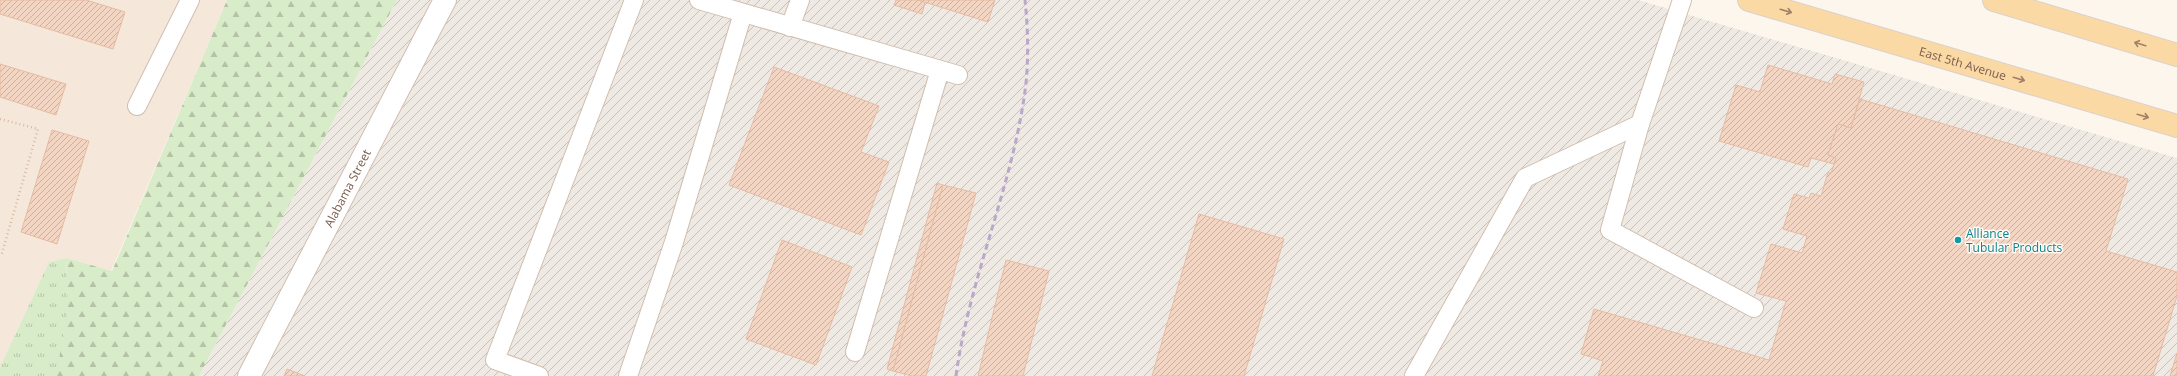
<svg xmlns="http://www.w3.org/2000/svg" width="2177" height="376" font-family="'Open Sans',sans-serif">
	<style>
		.residential { fill: #f5e8da }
		.industrial { fill: url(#industrial-furrows) }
		.grass { fill: url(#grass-tufts) }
		.forest { fill: url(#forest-firs) }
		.building { fill: url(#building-hatch); stroke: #e6bba3 }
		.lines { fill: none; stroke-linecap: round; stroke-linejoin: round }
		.service-casing { stroke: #d1beb0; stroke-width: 20 }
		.minor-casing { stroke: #d1beb0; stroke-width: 24 }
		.primary-casing { stroke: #dad1cd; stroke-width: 24 }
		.path { stroke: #d9b8a5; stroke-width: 2.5; stroke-dasharray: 1 3; stroke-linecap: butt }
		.service { stroke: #fff; stroke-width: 18 }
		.minor { stroke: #fff; stroke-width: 22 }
		.primary { stroke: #fbd9a5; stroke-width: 22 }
		.rail { stroke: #b9a8c9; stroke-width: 3; stroke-dasharray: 6 4; stroke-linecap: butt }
		.oneway { stroke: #a18267 }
		.culture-dot { fill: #0f9aa8; stroke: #fffaf3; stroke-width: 1.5 }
		.labels { text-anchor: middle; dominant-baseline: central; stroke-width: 3; stroke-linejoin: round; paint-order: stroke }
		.street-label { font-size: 12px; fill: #7a5c4d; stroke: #fffaf3 }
		.culture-label { font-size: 12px; fill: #0d838f; stroke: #fffaf3; text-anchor: start }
	</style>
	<defs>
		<pattern id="industrial-furrows" width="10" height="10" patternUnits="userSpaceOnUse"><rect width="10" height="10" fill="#efe9e4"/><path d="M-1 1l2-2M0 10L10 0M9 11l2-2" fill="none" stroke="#c7c0bb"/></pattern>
		<pattern id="grass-tufts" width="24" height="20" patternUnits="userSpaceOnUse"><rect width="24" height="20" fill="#d8ecc9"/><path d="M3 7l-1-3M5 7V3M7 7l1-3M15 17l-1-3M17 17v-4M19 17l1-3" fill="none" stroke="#b4c2a5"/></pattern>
		<pattern id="forest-firs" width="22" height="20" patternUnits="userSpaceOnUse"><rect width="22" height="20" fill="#d8ecc9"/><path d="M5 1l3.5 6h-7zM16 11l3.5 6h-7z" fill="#b4c2a5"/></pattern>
		<pattern id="building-hatch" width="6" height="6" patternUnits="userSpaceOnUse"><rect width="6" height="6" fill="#f3d5c3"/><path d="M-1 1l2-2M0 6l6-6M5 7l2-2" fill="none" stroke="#cab0a1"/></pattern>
	</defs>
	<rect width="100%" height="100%" fill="#fdf6ec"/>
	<path class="residential" d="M0,0H227L111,271L66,258L49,262L0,367Z"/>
	<path class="industrial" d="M397,0H1638L2177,158V376H199Z"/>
	<path class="grass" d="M66,258L69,318L57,376H0V367L49,262Z"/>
	<path class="forest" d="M227,0H397L199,376H56L68,309L66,258L112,271Z"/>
	<g class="building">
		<path d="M0,0H86L125,12L113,49L0,14Z"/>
		<path d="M896,0H918L925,2L922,14L894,5Z"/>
		<path d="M918,0H995L988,22Z"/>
		<path d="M0,64L66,84L56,115L0,97Z"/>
		<path d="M1768,65L1832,84L1835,74L1864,82L1851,128L1838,124L1828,155L1836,158L1834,164L1811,158L1808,167L1719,141L1736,85L1760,92Z"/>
		<path d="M774,67L879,106L861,152L889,162L861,235L729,185Z"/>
		<path d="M1860,99L2128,179L2106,251L2177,272V296L2153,376H1598L1603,361L1581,354L1594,309L1769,360L1786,301L1756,293L1771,244L1802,253L1807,236L1783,229L1794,194L1809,198L1811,193L1821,196L1828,172L1831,173L1836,158L1828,155L1838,124L1851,128Z"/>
		<path d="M52,130L89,141L57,244L21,232Z"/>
		<path d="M937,183L943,185L893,371L887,369Z"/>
		<path d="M943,185L976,193L926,376H912L893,371Z"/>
		<path d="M1199,214L1284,239L1244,376H1152Z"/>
		<path d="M782,240L852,267L816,365L746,339Z"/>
		<path d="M1006,260L1049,271L1023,376H978Z"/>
		<path d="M2177,353V376H2170Z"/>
		<path d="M287,369L305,376H284Z"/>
	</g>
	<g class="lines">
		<defs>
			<g id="service">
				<path d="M699,0L958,75"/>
				<path d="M1682,0L1640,124L1610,230L1754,308"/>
				<path d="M790,27L800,0"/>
				<path d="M137,106L190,0"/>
				<path d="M855,352L940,70"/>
				<path d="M539,376L495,360L634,0"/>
				<path d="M628,376L674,242L743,13"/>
				<path d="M1414,376L1525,178L1640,124"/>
			</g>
			<g id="minor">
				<path id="s1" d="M249,376L445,0"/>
			</g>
			<g id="primary">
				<path id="s2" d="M1749,0L2177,126"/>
				<path d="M1994,0L2177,55"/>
			</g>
		</defs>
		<use href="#service" class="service-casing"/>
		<use href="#minor" class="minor-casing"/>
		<use href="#primary" class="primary-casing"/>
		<path class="path" d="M0,119L38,129L2,253L0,254"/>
		<use href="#service" class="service"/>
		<use href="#minor" class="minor"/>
		<use href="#primary" class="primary"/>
		<path class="rail" d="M956,376C969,279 1012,188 1025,91C1029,62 1028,29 1025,0"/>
	</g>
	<defs><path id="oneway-shaft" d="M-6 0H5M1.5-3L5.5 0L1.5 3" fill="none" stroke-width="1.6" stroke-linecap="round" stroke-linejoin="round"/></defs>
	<g class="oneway">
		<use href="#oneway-shaft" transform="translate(1786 11) rotate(16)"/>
		<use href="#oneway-shaft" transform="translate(2140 44) rotate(-163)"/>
		<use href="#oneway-shaft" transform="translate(2019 79) rotate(16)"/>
		<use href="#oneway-shaft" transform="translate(2143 116) rotate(16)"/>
	</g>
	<circle class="culture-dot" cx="1958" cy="240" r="4"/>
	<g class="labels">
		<g class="street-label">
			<text stroke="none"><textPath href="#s2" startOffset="223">East 5th Avenue</textPath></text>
			<text stroke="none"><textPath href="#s1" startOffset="212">Alabama Street</textPath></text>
		</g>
		<g class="culture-label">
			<text x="1966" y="233">Alliance<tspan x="1966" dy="14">Tubular Products</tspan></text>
		</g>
	</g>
</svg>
